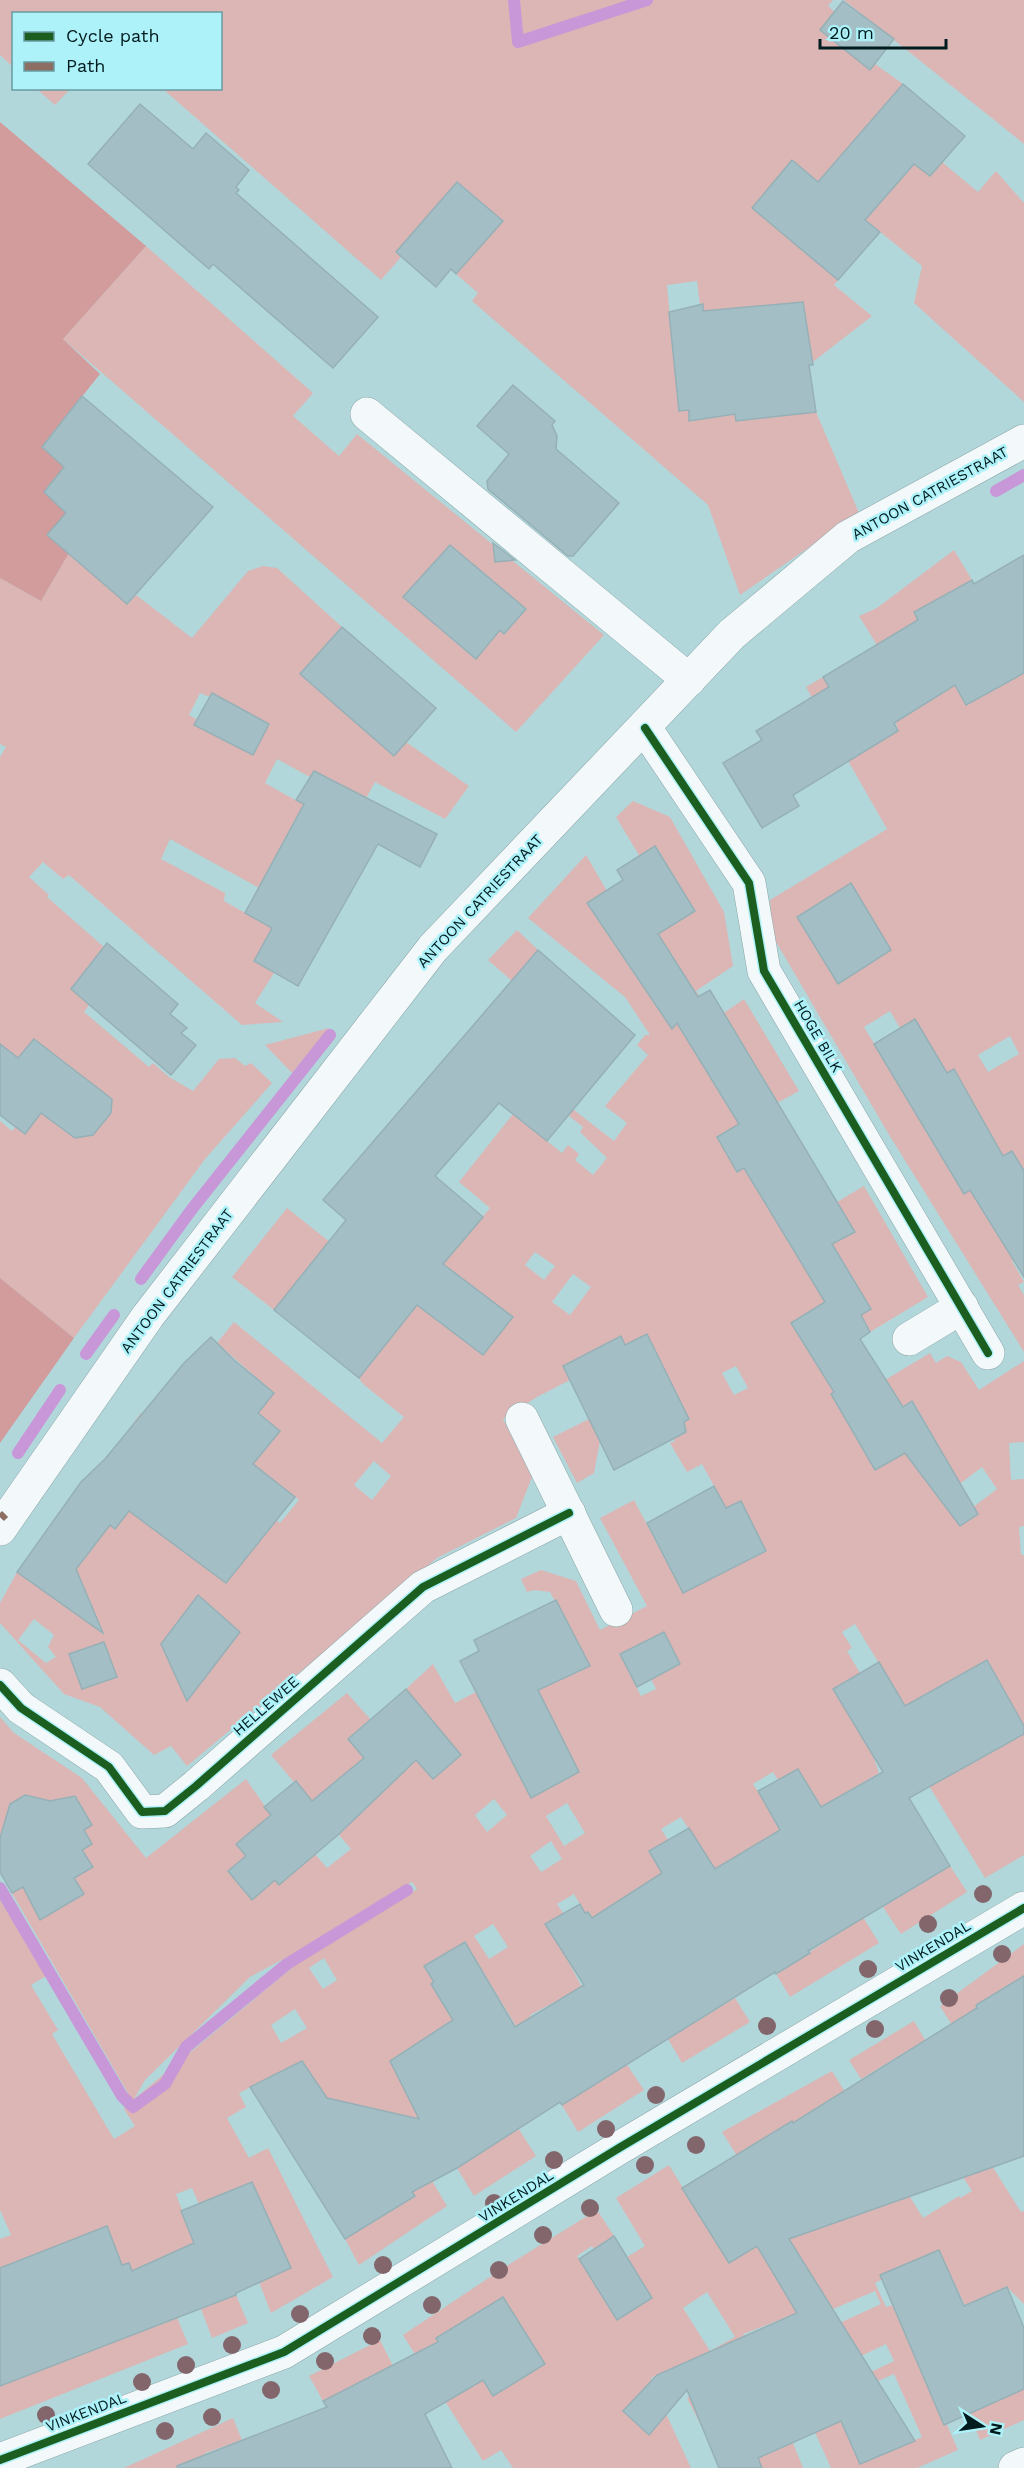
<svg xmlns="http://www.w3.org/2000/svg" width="1024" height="2468" font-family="'Work Sans',sans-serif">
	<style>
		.green { fill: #dbb6b4; fill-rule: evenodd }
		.forest { fill: #d19c9b }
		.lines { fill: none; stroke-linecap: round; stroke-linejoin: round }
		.stream { stroke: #c797d8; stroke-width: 12 }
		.building { fill: #a3bfc5; stroke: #95b0b6; stroke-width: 1.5 }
		.minor-casing { stroke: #88a5a8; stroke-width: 34 }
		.major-casing { stroke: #88a5a8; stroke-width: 34 }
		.minor { stroke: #f3f9fa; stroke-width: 33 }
		.major { stroke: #f3f9fa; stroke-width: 33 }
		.quiet { stroke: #8d6e63; stroke-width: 6; stroke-dasharray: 12 6; stroke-linecap: butt }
		.cycleway-casing { stroke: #aef2f9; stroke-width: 11 }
		.cycleway { stroke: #1b5e20; stroke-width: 8 }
		.tree { fill: #82666b }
		.labels { text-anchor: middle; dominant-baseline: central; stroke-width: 5; stroke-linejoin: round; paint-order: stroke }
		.street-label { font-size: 15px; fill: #001b1e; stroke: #aef2f9 }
	</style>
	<rect width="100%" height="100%" fill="#b2d7db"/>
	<g class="green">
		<path d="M0,0H833L828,6L835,12L821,30L869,70L875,64L903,84L904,176L914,164L942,162L978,192L996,171L1024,203V402L914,303L922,266L792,160L753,208L838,280L834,285L872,316L809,365L803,302L761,306L770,369L736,421L816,412L859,513L740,595L708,505L472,301L478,293L456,274L503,221L458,182L396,252L401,257L381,280L163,89L220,88V14H14L13,67L0,55ZM697,281L700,305H703L712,386L689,421V410L679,411L667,285Z"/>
		<path d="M844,0H1024V144L1023,143Z"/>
		<path d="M37,89H70L55,105Z"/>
		<path d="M146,246L313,393L293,416L339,456L357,434L604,635L516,732L63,339ZM450,545L526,609L505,634L500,630L475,659L403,597Z"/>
		<path d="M954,550L972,580L914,613L966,705L1024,673V1171L1012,1151L1003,1156L991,1134L935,1146L963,1193L970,1190L1024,1253L1012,1261L1024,1282L1018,1285L1024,1295V1352L888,1133L772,935L770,900L887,829L806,687L823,677L866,749L898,731L877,645L859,616L877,608ZM851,884L891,950L838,984L797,917ZM890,1011L900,1028L915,1019L949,1077L910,1102L864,1027ZM1010,1036L1019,1054L988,1072L978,1055Z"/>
		<path d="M69,553L128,604L136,595L192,638L248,571L263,566L277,568L342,627L301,675L394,755L406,742L469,786L445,819L375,782L365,800L314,771L310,777L277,759L265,783L304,805L259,888L170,839L161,859L225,893L224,901L272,928L254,961L274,973L255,1003L283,1022L242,1025L69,875L63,879L43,862L29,877L49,895L47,897L105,948L71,988L89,1005L84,1012L149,1067L153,1063L169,1077L193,1091L219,1059L235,1058L245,1066L251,1063L272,1083L205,1159L74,1338L0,1278V1121L12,1131L15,1127L25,1134L41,1113L75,1138L93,1135L111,1110L109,1097L34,1039L15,1062L0,1044V757L6,747L0,744V578L41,601ZM200,693L210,697L212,694L269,724L253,755L194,725L196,719L189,715Z"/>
		<path d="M633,801L670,817L724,912L733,966L696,991L715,1019L744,999L799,1091L777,1103L712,1080L739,1124L717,1137L737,1172L755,1161L774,1217L801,1262L854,1232L837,1202L864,1186L928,1297L870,1332L861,1315L871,1309L855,1283L791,1323L829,1383L836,1379L849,1425L875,1470L933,1436L913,1401L902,1408L885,1380L930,1353L936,1363L947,1356L961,1362L979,1390L1024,1361V1442L1009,1443L1011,1480L1024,1479V1526L1019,1527L1021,1555H1024V1726L987,1660L920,1697L929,1713L1024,1734V1855L985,1878L878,1702L896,1691L855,1624L842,1632L852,1648L847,1651L860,1673L833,1689L873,1756L879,1773L844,1794L868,1834L846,1847L798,1769L778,1780L773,1772L753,1784L785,1832L804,1821L879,1943L790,1997L776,1974L842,1931L727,1887L681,1817L661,1829L668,1840L649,1852L682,1906L658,1947L627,1896L611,1906L607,1943L589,1912L585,1913L574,1894L557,1904L563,1913L548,1922L592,2007L564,1997L530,2015L534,2022L519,2031L465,1942L425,1966L434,1982L431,1984L465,2041L412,2046L390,2061L401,2083L435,2111L403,2132L447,2206L359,2265L345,2239L415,2196L374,2132L327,2098L261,2082L239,2093L246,2107L227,2118L249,2158L268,2148L333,2277L271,2313L259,2282L199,2204L192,2188L176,2194L194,2243L154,2262L188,2344L0,2419V2386L36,2372L0,2303V2239L11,2235L0,2210V1900L46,1976L31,1985L58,2030L52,2034L114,2139L135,2126L124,2109L132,2100L12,1893L41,1876L84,1894L74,1878L93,1867L82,1850L92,1844L84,1830L92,1825L75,1796L65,1798L43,1811L35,1797L25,1795L10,1804L7,1814L15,1827L0,1836V1717L14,1733L82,1778L146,1858L246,1779L271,1815L246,1856L228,1871L252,1900L275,1880L315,1854L327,1868L351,1849L271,1755L347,1693L370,1719L348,1739L364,1758L353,1767L379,1795L416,1760L433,1779L406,1689L433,1664L455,1703L476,1692L547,1708L538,1690L590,1666L550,1592L534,1590L527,1592L521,1579L541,1570L576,1581L600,1630L647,1606L600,1518L634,1500L683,1593L766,1551L741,1501L726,1508L702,1464L687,1472L670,1443L675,1441L672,1435L686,1428L675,1406L625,1345L620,1336L563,1366L570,1380L537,1397L503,1419L532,1477L516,1518L437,1558L187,1766L171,1746L154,1755L100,1707L64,1694L0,1623V1603L17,1572L76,1569L83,1560L67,1505L76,1488L91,1499L85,1506L115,1529L163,1462L126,1433L141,1413L280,1523L299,1500L274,1480L268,1486L243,1466L279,1431L258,1413L274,1393L217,1343L234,1322L382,1443L404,1417L363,1384L359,1378L327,1278L310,1265L274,1310L232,1277L287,1208L409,1305L447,1259L460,1234L469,1233L490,1208L459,1182L513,1114L562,1153L568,1145L579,1154L575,1160L593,1175L607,1158L580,1132L583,1127L534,1088L539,1083L614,1141L627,1123L605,1106L648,1055L637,1045L645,1035H650L625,997L528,918L586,855L607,891L587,903L629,966L658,934L695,911L656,846L640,857L616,817ZM535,1252L555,1266L544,1280L525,1265ZM573,1274L591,1287L570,1315L552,1302ZM423,1309L451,1310L441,1324ZM736,1366L748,1388L734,1395L722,1373ZM374,1461L391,1476L372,1500L354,1485ZM982,1467L997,1489L956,1520L940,1499ZM34,1619L54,1635L48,1647L56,1657L46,1663L18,1640ZM664,1632L680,1664L659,1675L642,1643ZM644,1664L656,1689L641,1696L628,1671ZM568,1751L578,1772L546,1790ZM494,1799L507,1815L487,1832L475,1815ZM567,1803L585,1833L564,1846L546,1816ZM551,1841L562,1859L541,1872L530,1856ZM412,1882L417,1889L299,1962L134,2099L145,2080L250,1977L291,1955ZM493,1924L508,1947L489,1959L474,1936ZM324,1958L337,1980L323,1989L309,1968ZM295,2009L307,2028L281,2043L271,2025Z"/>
		<path d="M517,930L538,950L512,981L488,960Z"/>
		<path d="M329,1028L292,1073L265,1045Z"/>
		<path d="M589,1419L600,1441L594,1473L577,1483L553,1437Z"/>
		<path d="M950,1866L967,1892L901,1934L883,1907Z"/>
		<path d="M1024,1944V1976L976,2005L1024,2084L1012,2121L940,2006Z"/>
		<path d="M735,1998L750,2022L682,2063L668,2039Z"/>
		<path d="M914,2021L925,2040L861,2079L849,2060Z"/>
		<path d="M627,2065L644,2090L578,2132L562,2105Z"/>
		<path d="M832,2071L882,2152L977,2142L1021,2212L1024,2211V2304L1007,2287L965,2305L939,2251L875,2283L886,2307L893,2305L895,2307L958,2450L917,2468H831L783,2361L809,2337L881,2304L875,2291L824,2313L807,2268L780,2285L797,2313L741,2335H748L749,2339L703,2429L687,2398L701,2392L708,2352L651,2378L653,2384L623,2411L649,2435L662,2405L691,2468H513L501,2450L483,2461L403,2335L508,2265L597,2210L614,2236L594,2249L592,2246L577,2256L617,2320L652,2298L627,2257L645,2246L616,2198L669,2165L729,2263L783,2229L722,2132ZM952,2160L972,2191L960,2198L959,2196L923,2218L904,2187ZM707,2292L735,2337L710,2351L683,2308ZM503,2297L544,2364L493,2396L483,2380L467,2389L436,2338ZM886,2344L894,2361L869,2373L861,2356ZM894,2374L922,2437L860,2464L832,2401Z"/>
		<path d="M518,2128L536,2156L474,2196L457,2168Z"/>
		<path d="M236,2295L248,2323L212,2338L201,2309Z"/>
		<path d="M380,2340L393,2366L323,2401L309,2376Z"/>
		<path d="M1024,2387V2420L980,2440L969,2414Z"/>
		<path d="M233,2418L242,2440L205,2453L211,2468H124Z"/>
		<path d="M793,2443L803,2468H762L758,2458Z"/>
	</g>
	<g class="forest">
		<path d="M0,122L146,246L63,339L100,374L42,447L64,467L44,492L66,513L47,535L69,553L41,601L0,578Z"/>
		<path d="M0,1278L74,1338L0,1443Z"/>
	</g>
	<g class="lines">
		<g class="stream">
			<path d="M514,0L518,42L647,0"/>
			<path d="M996,491L1024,475"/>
			<path d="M141,1279L192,1209L330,1035"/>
			<path d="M86,1354L114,1315"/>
			<path d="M18,1453L60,1390"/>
			<path d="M0,1888L122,2096L133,2107L165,2084L186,2047L287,1964L407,1890"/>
		</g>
	</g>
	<g class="building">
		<path d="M843,1L894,39L870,70L820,30Z"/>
		<path d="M903,84L965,136L930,176L914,164L865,220L880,232L838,280L752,208L792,160L818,182Z"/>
		<path d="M140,104L193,149L206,133L249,170L236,187L239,190L236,193L378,317L333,368L213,264L209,269L88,164Z"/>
		<path d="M457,182L503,221L456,274L451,269L436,287L396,252Z"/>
		<path d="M803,302L813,365H809L816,412L736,421L735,414L689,421V410L679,411L669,312L703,304V311Z"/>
		<path d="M513,385L555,421L552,425L557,436L556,449L619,503L573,556H568L488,489L487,481L509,454L477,426Z"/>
		<path d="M82,396L213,507L127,604L47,535L66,513L44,492L64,467L42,447Z"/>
		<path d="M493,543L515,560L495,562Z"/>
		<path d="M450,545L526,609L504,634L500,630L476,659L403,597Z"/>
		<path d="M1024,555V673L966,705L955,685L894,723L898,731L793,795L799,806L762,828L723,763L762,740L756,731L829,687L823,677L918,620L914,612L972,580L974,584Z"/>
		<path d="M342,627L436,708L394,756L300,674Z"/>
		<path d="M212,693L269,724L253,755L194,725Z"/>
		<path d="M314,771L437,834L420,867L378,844L298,986L254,961L272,928L245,913L304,804L296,800Z"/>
		<path d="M655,846L695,911L658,934L698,997L710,990L855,1232L832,1244L871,1309L861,1315L870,1332L860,1339L903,1407L912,1401L978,1514L960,1526L905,1453L875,1470L831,1394L834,1392L791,1323L825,1302L744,1168L737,1172L717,1137L739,1124L677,1023L672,1029L587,903L623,880L617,870Z"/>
		<path d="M851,883L891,950L838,984L797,917Z"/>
		<path d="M107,943L178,1004L170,1014L187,1028L181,1033L196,1045L171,1075L71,989Z"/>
		<path d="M538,950L635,1035L547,1141L499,1103L435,1176L483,1217L443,1264L513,1317L483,1355L417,1305L359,1378L274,1310L346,1220L323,1200Z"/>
		<path d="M915,1019L947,1073L954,1069L1003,1156L1012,1151L1024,1171V1277L970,1190L964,1194L874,1044Z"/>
		<path d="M34,1039L112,1099L111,1113L93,1135L75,1138L41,1113L25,1134L0,1115V1044L18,1058Z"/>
		<path d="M647,1334L689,1419L684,1422L686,1432L614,1470L563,1366L621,1336L625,1345Z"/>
		<path d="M211,1337L234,1360L274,1393L258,1413L280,1431L253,1464L295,1497L226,1583L129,1511L115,1529L110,1525L76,1569L103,1633L17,1572L81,1482L105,1459L184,1363Z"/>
		<path d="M714,1486L726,1508L741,1501L766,1551L683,1593L647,1523Z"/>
		<path d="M198,1595L240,1632L187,1701L161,1644Z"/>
		<path d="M556,1600L590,1666L538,1690L579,1772L531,1798L460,1661L479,1651L474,1640Z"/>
		<path d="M664,1632L680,1664L637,1687L620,1654Z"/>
		<path d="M104,1642L117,1677L82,1689L69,1654Z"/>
		<path d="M987,1660L1024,1726V1734L909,1798L950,1866L808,1951L810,1953L776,1974L775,1972L562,2105L560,2102L457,2168L412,2192L415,2196L345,2239L250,2087L302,2061L327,2098L419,2119L390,2061L453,2020L431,1984L434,1982L424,1966L465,1942L515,2027L584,1985L545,1924L580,1904L585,1913L588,1912L592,1918L662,1873L649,1851L689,1828L715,1869L780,1830L758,1791L798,1769L821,1807L883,1772L833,1689L879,1662L905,1706Z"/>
		<path d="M406,1689L461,1755L433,1779L416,1760L339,1834L279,1885L275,1880L252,1900L228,1871L246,1856L236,1844L271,1815L264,1807L296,1781L312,1801L364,1758L348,1739Z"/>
		<path d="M25,1795L50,1801L75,1796L92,1825L84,1830L92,1844L82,1850L93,1867L74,1878L84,1894L40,1920L23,1887L12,1893L0,1872V1838L10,1804Z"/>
		<path d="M1024,1976V2156L789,2239L915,2441L860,2464L841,2421L758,2458L762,2468H719L687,2390L649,2435L623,2411L657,2375L797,2313L757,2246L729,2263L682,2188L792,2121L793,2123L977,2008L976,2005Z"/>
		<path d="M252,2182L291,2268L236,2293V2295L0,2386V2268L107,2226L122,2265L129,2263L132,2271L194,2243L181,2211Z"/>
		<path d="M614,2236L652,2298L617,2320L579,2259Z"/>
		<path d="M939,2250L964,2306L1007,2287L1024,2328V2389L944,2425L880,2275Z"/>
		<path d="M503,2297L545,2364L493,2396L483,2380L425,2414L452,2468H178L177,2466L327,2407L323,2401L438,2342L436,2338Z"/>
	</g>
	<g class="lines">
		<defs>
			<g id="minor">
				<path d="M367,414L689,680"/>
				<path d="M645,728L749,883L764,971L988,1353"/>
				<path d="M909,1339L962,1307"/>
				<path d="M522,1419L616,1610"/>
				<path d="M0,1685L21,1708L109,1767L142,1812L165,1811L196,1786L423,1587L569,1513"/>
				<path d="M0,2460L284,2352L619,2148L1024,1908"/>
				<path d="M1015,2468L1024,2464"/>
			</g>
			<path id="major" d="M0,1529L148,1316L433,948L732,634L848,537L1024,441"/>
		</defs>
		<use href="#minor" class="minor-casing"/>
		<use href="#major" class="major-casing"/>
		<use href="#minor" class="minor"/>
		<use href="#major" class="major"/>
		<path class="quiet" d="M0,1513L6,1519"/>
		<defs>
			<g id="cycleway">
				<path d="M645,728L749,883L764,971L988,1353"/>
				<path d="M0,1685L21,1708L109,1767L142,1812L165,1811L196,1786L423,1587L569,1513"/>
				<path d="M0,2460L284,2352L619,2148L1024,1908"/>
			</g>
		</defs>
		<use href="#cycleway" class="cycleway-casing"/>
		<use href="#cycleway" class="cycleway"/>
	</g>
	<g class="tree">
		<circle cx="983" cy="1894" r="9"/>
		<circle cx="928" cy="1924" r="9"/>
		<circle cx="1002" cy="1954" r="9"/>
		<circle cx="868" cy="1969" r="9"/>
		<circle cx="949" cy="1998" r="9"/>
		<circle cx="767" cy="2026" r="9"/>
		<circle cx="875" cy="2029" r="9"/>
		<circle cx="656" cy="2095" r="9"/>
		<circle cx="606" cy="2129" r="9"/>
		<circle cx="696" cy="2145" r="9"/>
		<circle cx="554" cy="2160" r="9"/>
		<circle cx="645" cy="2165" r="9"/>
		<circle cx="494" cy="2203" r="9"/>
		<circle cx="590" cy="2208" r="9"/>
		<circle cx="543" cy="2235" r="9"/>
		<circle cx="383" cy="2265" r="9"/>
		<circle cx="499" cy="2270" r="9"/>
		<circle cx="432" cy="2305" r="9"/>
		<circle cx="300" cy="2314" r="9"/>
		<circle cx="372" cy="2336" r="9"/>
		<circle cx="232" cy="2345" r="9"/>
		<circle cx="325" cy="2361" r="9"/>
		<circle cx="186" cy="2365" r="9"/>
		<circle cx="142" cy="2382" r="9"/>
		<circle cx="271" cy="2390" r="9"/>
		<circle cx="46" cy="2415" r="9"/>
		<circle cx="212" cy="2417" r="9"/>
		<circle cx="165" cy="2431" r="9"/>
	</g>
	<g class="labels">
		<g class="street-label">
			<text transform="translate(930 493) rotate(-29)">ANTOON CATRIESTRAAT</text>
			<text transform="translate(480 901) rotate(-47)">ANTOON CATRIESTRAAT</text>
			<text transform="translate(818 1036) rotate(60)">HOGE BILK</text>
			<text transform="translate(177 1281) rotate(-53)">ANTOON CATRIESTRAAT</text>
			<text transform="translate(266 1706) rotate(-41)">HELLEWEE</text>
			<text transform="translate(933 1946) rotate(-31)">VINKENDAL</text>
			<text transform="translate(516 2196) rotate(-32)">VINKENDAL</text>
			<text transform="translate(86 2412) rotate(-21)">VINKENDAL</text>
		</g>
	</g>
	<rect x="12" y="12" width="210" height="78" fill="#aef2f9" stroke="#689ca1" stroke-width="1.5"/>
	<rect x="24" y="32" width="30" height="9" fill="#1b5e20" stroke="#689ca1" stroke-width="1.5"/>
	<text x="66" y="42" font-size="18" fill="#001b1e">Cycle path</text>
	<rect x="24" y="62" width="30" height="9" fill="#8d6e63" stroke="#689ca1" stroke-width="1.5"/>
	<text x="66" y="72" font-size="18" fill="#001b1e">Path</text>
	<g transform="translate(982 2426) rotate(102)" stroke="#aef2f9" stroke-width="4.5" paint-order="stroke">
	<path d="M0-4.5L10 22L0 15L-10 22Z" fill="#001b1e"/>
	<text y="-9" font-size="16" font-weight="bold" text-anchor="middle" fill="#001b1e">N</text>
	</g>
	<path d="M820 39v9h126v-9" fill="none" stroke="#001b1e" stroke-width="3"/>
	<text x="829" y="39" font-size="18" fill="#001b1e" stroke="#aef2f9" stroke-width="4.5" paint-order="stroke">20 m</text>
</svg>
